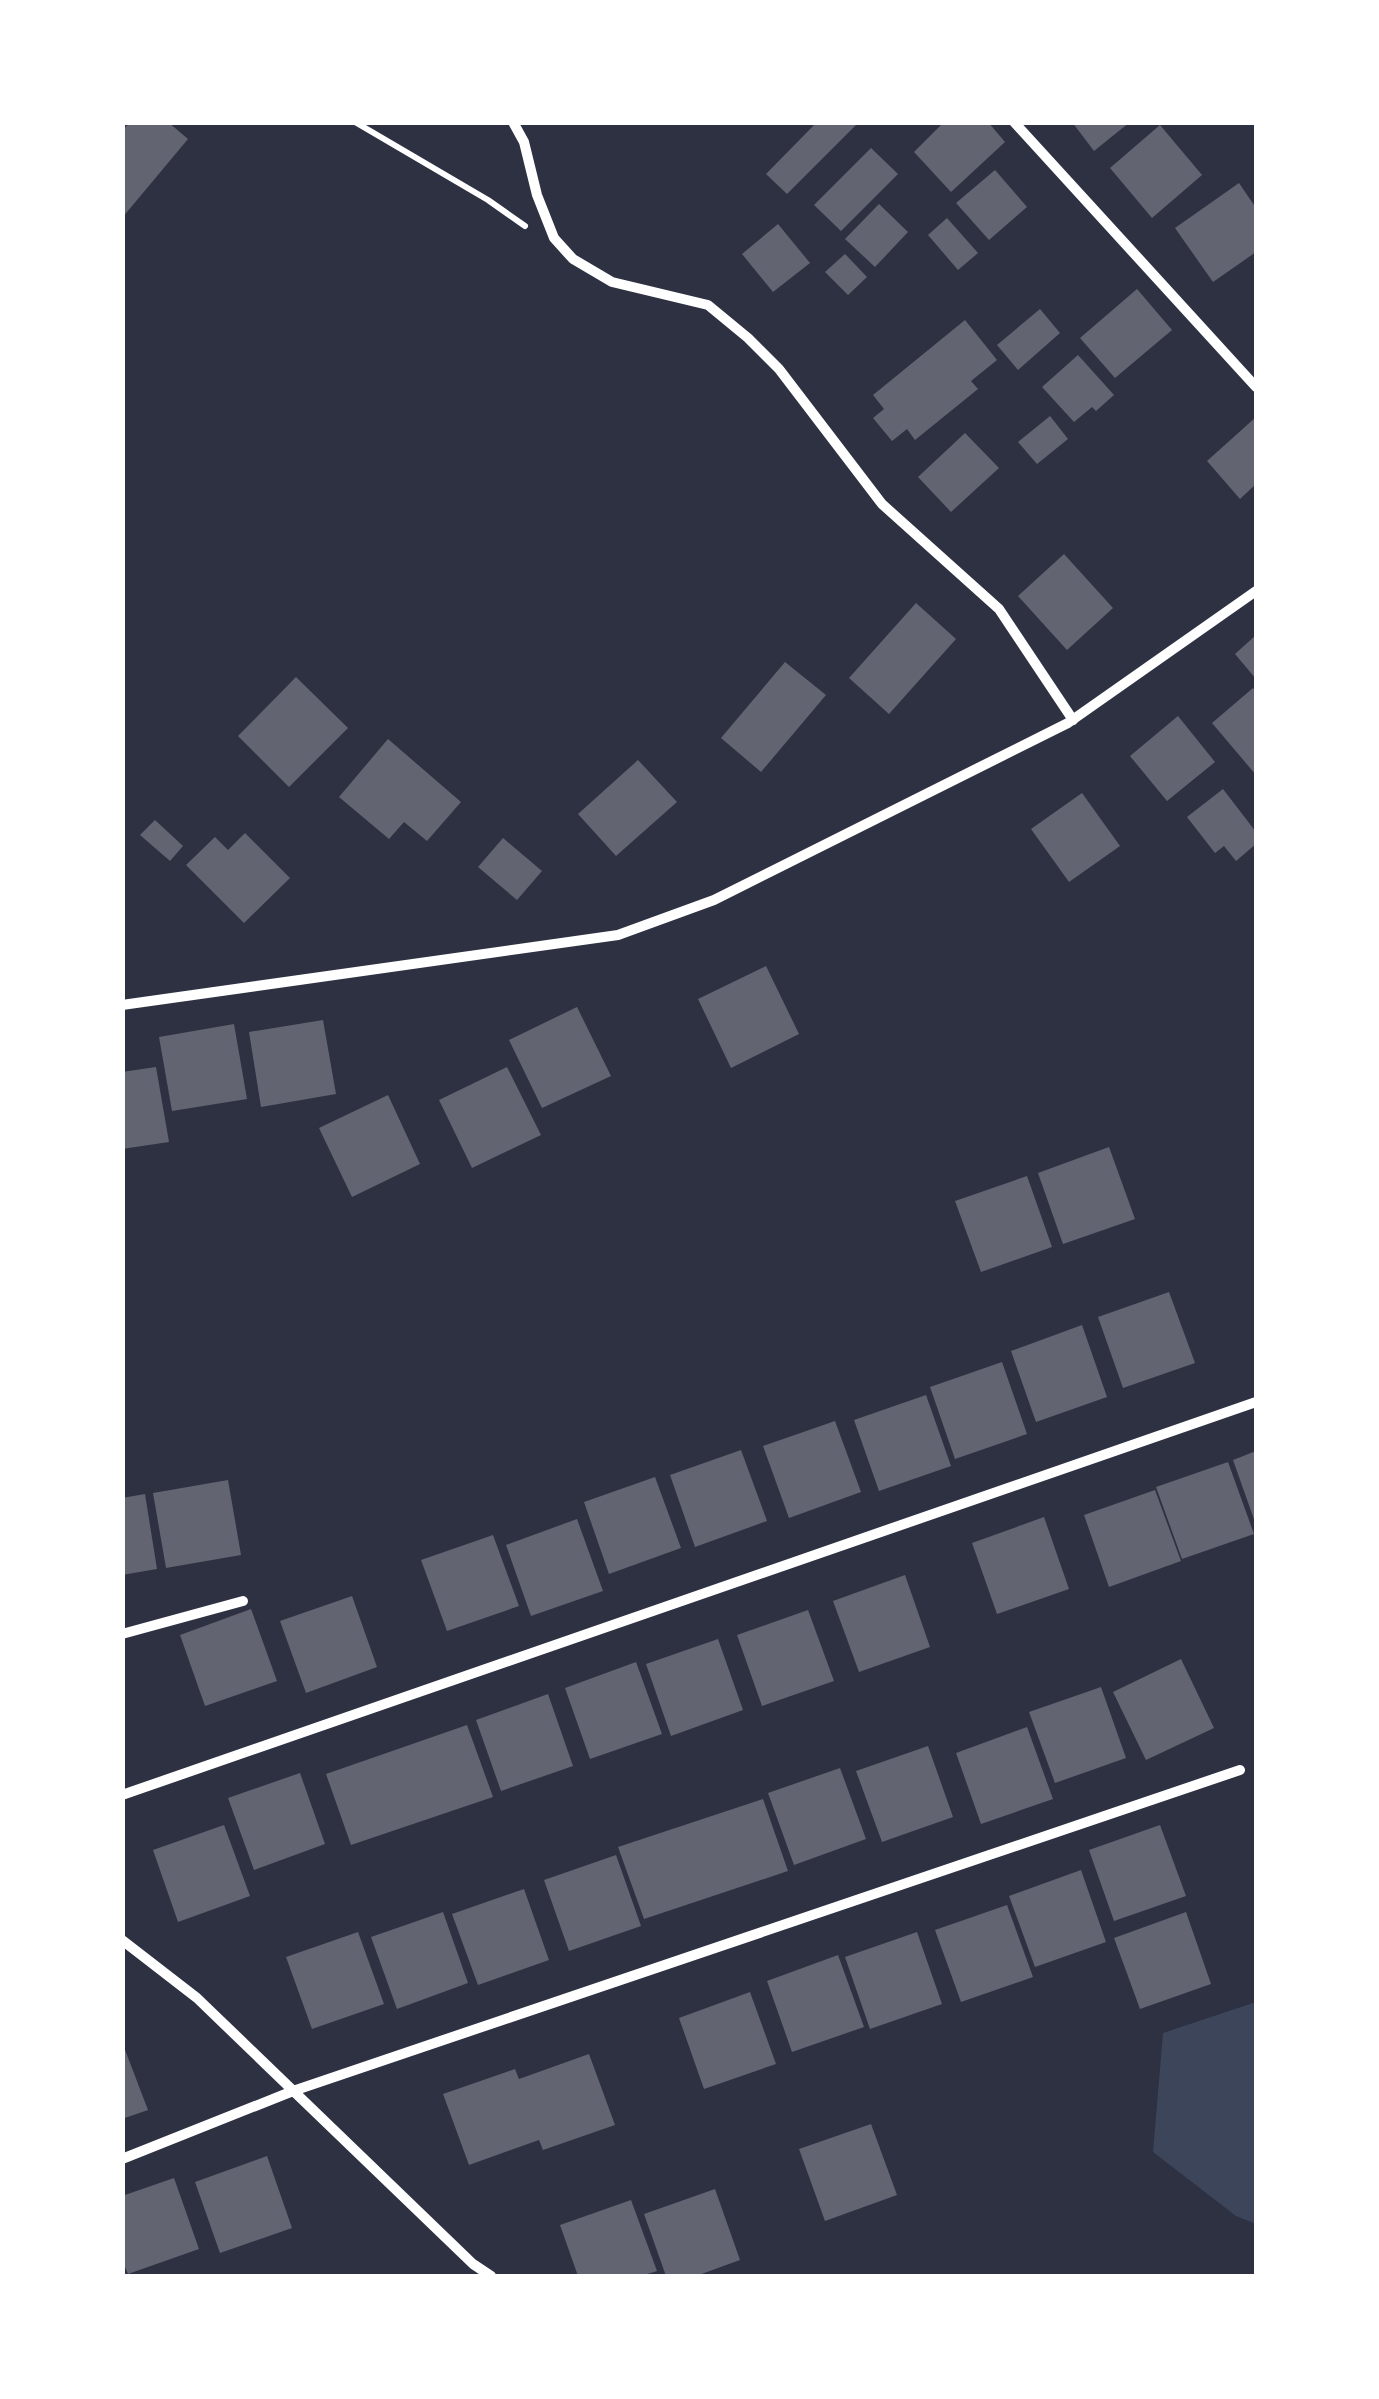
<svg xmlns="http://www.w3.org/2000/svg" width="1379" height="2399" font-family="Commissioner,sans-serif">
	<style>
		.green { fill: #3c4559 }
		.building { fill: #626471 }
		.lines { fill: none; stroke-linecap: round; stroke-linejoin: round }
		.path { stroke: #fff; stroke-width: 6 }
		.minor { stroke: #fff; stroke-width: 10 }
	</style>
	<rect width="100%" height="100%" fill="#2d3142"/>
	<path class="green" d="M1253,2003L1256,2004V2224L1236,2216L1153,2152L1163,2033Z"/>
	<g class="building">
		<path d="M130,122H168L188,139L122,218V131Z"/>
		<path d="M817,122L856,125L787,194L766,174Z"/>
		<path d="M944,122H988L1005,142L951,192L914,152Z"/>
		<path d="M1072,122H1130L1094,151Z"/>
		<path d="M1160,125L1202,175L1152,218L1110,168Z"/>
		<path d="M871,148L898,174L841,231L814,205Z"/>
		<path d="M995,170L1027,207L989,240L956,203Z"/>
		<path d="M1239,183L1256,208V252L1213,282L1175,228Z"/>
		<path d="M879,204L908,232L875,267L845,239Z"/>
		<path d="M947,218L978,253L958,270L928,235Z"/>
		<path d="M778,224L810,263L773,292L742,254Z"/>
		<path d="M845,254L867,277L848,295L825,272Z"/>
		<path d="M1137,289L1172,330L1115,378L1080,338Z"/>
		<path d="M1040,309L1060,333L1018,370L997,345Z"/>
		<path d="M965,320L997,360L971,381L978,389L915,440L907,429L892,441L873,418L884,409L873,395Z"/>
		<path d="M1078,355L1114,395L1096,411L1092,407L1074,422L1042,387Z"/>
		<path d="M1050,416L1068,439L1037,464L1018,442Z"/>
		<path d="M1256,417V484L1240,499L1207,461Z"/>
		<path d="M965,433L999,468L951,512L918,477Z"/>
		<path d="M1064,554L1113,608L1067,650L1018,596Z"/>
		<path d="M916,603L956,639L889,714L849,678Z"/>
		<path d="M1256,635V679L1235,654Z"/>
		<path d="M785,662L826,695L761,772L721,738Z"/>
		<path d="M296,677L348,728L289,787L238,736Z"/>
		<path d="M1253,688L1256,692V775L1212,723Z"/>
		<path d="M1178,716L1215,762L1167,801L1130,756Z"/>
		<path d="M388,739L461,802L427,841L404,822L389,839L339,797Z"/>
		<path d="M638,760L677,802L616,856L578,814Z"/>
		<path d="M1223,789L1256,832V844L1236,861L1224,846L1215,853L1187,817Z"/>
		<path d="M1082,793L1120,846L1069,882L1031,829Z"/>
		<path d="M155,820L183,846L170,861L140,835Z"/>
		<path d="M245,833L290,878L244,923L186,865L215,837L228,850Z"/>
		<path d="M503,838L542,871L517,900L478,867Z"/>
		<path d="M766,966L799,1034L731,1068L698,999Z"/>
		<path d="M577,1007L611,1076L542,1108L509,1040Z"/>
		<path d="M323,1020L336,1094L261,1107L249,1032Z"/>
		<path d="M234,1024L247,1099L172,1111L159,1037Z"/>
		<path d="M156,1067L169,1142L122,1149V1072Z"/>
		<path d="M507,1067L541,1135L472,1168L439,1100Z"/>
		<path d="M388,1095L420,1164L352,1197L319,1128Z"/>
		<path d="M1109,1147L1135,1219L1063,1244L1038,1173Z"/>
		<path d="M1027,1176L1052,1247L981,1272L955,1201Z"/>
		<path d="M1169,1292L1195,1363L1123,1388L1098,1317Z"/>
		<path d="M1082,1325L1107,1397L1036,1422L1011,1351Z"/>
		<path d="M1002,1362L1027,1434L955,1459L930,1387Z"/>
		<path d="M926,1395L951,1466L879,1491L854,1420Z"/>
		<path d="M835,1421L861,1492L789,1518L763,1446Z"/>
		<path d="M741,1450L767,1521L695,1547L670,1475Z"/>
		<path d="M1256,1451V1525L1233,1460Z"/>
		<path d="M1228,1462L1254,1534L1182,1559L1156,1487Z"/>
		<path d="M655,1477L681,1548L609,1574L584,1502Z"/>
		<path d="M228,1480L241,1555L166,1568L153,1493Z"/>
		<path d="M1155,1490L1181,1561L1109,1587L1084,1515Z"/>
		<path d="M145,1494L157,1569L122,1575V1498Z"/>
		<path d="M1044,1517L1069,1589L997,1614L972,1543Z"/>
		<path d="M577,1519L603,1591L531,1616L506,1545Z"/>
		<path d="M493,1535L519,1606L447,1631L421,1560Z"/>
		<path d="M905,1575L930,1647L859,1672L833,1601Z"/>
		<path d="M352,1596L377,1667L306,1693L280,1621Z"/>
		<path d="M251,1609L277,1681L205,1706L180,1635Z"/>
		<path d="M808,1610L834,1681L762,1706L737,1635Z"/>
		<path d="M718,1639L743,1710L671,1736L646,1664Z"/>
		<path d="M1181,1659L1214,1728L1146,1760L1113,1692Z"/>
		<path d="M636,1662L662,1734L590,1759L565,1688Z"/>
		<path d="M1101,1687L1126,1758L1055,1783L1029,1712Z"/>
		<path d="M548,1694L573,1766L501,1791L476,1720Z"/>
		<path d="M467,1725L493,1797L351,1845L326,1774Z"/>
		<path d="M1027,1727L1053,1799L981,1824L956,1753Z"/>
		<path d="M928,1746L953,1817L882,1842L856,1771Z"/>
		<path d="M840,1768L866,1839L794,1865L768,1793Z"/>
		<path d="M300,1773L325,1844L254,1870L228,1798Z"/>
		<path d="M763,1799L788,1871L644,1919L618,1847Z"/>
		<path d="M224,1825L250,1896L178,1922L153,1850Z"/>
		<path d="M1160,1825L1186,1896L1114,1921L1089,1850Z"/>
		<path d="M616,1855L641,1926L569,1951L544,1880Z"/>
		<path d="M1081,1870L1106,1942L1035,1967L1009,1896Z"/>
		<path d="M524,1889L549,1960L478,1985L452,1914Z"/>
		<path d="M1007,1905L1033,1977L961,2002L935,1930Z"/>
		<path d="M443,1912L468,1983L397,2009L371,1937Z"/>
		<path d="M1186,1912L1211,1984L1140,2009L1114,1938Z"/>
		<path d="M358,1932L384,2004L312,2029L286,1957Z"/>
		<path d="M917,1932L942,2004L870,2029L845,1957Z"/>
		<path d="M838,1955L864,2027L792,2052L767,1981Z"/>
		<path d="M750,1992L776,2064L704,2089L679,2018Z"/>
		<path d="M122,2042L148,2110L122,2119Z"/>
		<path d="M589,2054L615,2125L543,2150L539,2140L469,2165L443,2094L515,2069L519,2079Z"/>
		<path d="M871,2124L897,2195L825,2221L799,2149Z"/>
		<path d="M267,2156L292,2228L220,2253L195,2182Z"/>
		<path d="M174,2178L199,2249L128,2274L122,2260V2196Z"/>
		<path d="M715,2189L740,2260L696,2276H666L644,2214Z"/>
		<path d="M631,2200L657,2271L641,2276H578L560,2225Z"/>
	</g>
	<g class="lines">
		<path class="path" d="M355,122L488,200L525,226"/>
		<g class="minor">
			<path d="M513,122L524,142L537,195L554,238L573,259L612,282L708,305L748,338L779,369L882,504L999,609L1073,720"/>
			<path d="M1014,122L1256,387"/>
			<path d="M122,1005L618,935L714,900L1068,723L1256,591"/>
			<path d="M122,1634L243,1601"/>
			<path d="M122,1795L1256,1402"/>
			<path d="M122,1940L197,1998L473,2264L491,2276"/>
			<path d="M122,2159L293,2091L1240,1770"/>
		</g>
	</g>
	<rect width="1379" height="2399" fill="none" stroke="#ffffff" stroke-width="250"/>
</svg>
